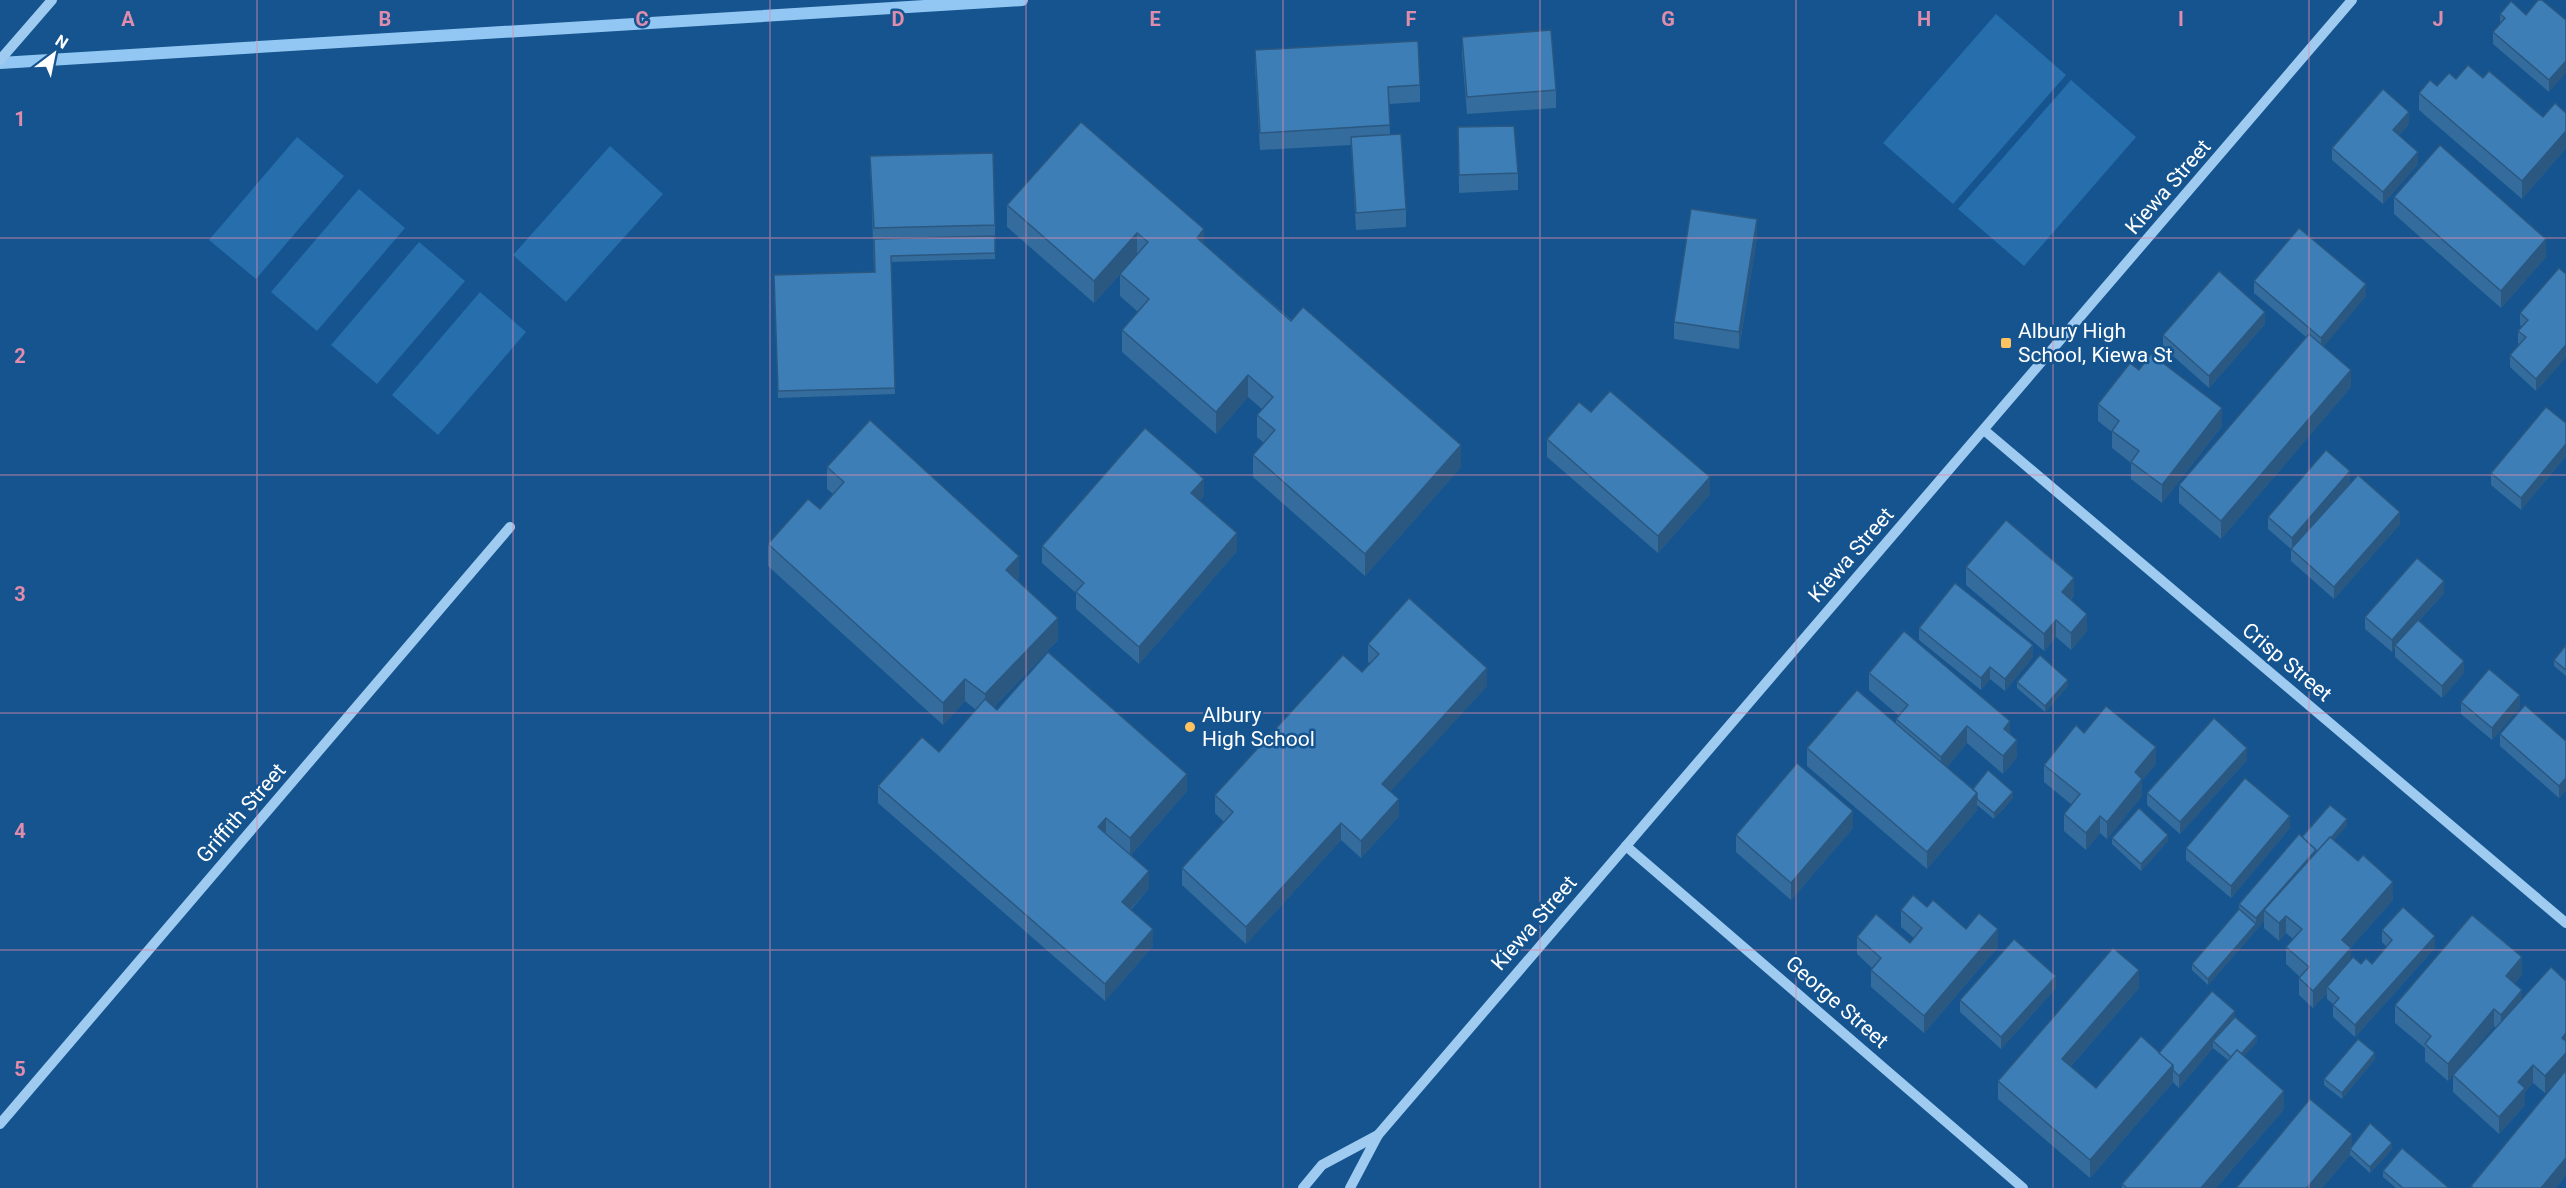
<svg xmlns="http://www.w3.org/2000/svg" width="2566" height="1188" font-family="Roboto,sans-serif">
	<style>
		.green { fill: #276ead }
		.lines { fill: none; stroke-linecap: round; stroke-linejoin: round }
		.stream { stroke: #92c7f3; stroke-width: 12 }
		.minor { stroke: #a0cbf0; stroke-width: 10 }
		.wall { fill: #346c9d; fill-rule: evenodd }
		.shaded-wall { fill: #2b5880 }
		.building { fill: #3d7eb7; stroke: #2b5880; stroke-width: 1.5 }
		.grid { fill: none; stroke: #e08cad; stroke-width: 1.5; stroke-opacity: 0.55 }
		.poi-dot { fill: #ffc45f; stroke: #15548e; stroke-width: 2 }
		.labels { text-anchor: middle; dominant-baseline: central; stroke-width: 5; stroke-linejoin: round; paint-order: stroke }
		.street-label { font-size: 21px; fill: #fff; stroke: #15548e }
		.poi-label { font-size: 21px; fill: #fff; stroke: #15548e; text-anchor: start }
		.grid-label { font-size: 20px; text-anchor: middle; font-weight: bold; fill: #e08cad; stroke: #15548e; stroke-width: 5; stroke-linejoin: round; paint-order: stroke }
	</style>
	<rect width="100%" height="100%" fill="#15548e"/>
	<g class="green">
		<path d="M1996,14L2066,75L1953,204L1883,143Z"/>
		<path d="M2071,80L2136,137L2024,266L1958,209Z"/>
		<path d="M297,137L344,176L256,279L209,240Z"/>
		<path d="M610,146L663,194L566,302L513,255Z"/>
		<path d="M359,189L405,228L317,331L271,292Z"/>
		<path d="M419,242L465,281L377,384L331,345Z"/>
		<path d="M480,292L526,332L438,435L392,395Z"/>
	</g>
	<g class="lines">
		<path class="stream" d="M0,63L1022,0"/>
		<g class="minor">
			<path d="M0,60L52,0"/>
			<path d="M1984,430L2566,923"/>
			<path d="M1626,846L2023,1188"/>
			<path d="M0,1124L510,527"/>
			<path d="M1303,1188L1322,1165L1378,1135"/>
			<path d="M1350,1188L1378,1135L2352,0"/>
		</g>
	</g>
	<g class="wall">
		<path d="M2500,14L2526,15L2566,20L2549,92L2493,44V32L2500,24Z"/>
		<path d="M1462,37L1556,90V108L1467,114L1462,54Z"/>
		<path d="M1255,50L1420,85V102L1389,104L1390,135L1406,209V227L1356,230L1351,145L1260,150L1255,67Z"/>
		<path d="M2483,78L2543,117L2566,113V148L2522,199L2419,110V93L2456,79Z"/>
		<path d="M2409,124L2399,135L2418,164L2383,204L2332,160V148Z"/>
		<path d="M1458,127L1518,173V190L1459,193Z"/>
		<path d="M870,156L995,225V259L891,262L895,394L778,398L774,275L874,272Z"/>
		<path d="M2394,197L2546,257L2501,308L2394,214Z"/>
		<path d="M1007,205L1204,244L1461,467L1365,576L1253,477V455L1264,443L1257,437V415L1262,409L1248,397L1216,434L1122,352V330L1138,312L1120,296V274L1137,255L1094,303L1007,227Z"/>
		<path d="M1757,237L1739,349L1674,339V322Z"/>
		<path d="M2566,274V357L2536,391L2510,367V355L2519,344L2518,343V331L2522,327L2520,325V313Z"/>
		<path d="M2254,281L2366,296L2323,346L2351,387L2221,539L2179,503V485L2306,337L2254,293Z"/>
		<path d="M2265,324L2209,388L2163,347V335Z"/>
		<path d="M2139,370L2222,426L2162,503L2131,479V463L2112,448V432L2098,421V404Z"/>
		<path d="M1591,412L1710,494L1658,553L1547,457V439Z"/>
		<path d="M2566,423V456L2521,510L2491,485V473Z"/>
		<path d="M827,467L1019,578L1017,580L1058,640L994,707L997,710L1187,791L1131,855L1149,888L1131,910L1153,946L1105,1001L878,803V786L939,752L976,710L965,701L943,725L768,566V544L820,509L833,494L827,489Z"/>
		<path d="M2350,483L2400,524L2334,599L2291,561V549L2268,529V517Z"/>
		<path d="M1204,496L1199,501L1237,551L1139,664L1076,609V593L1042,563V546Z"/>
		<path d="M1966,567L2074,595L2071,600L2087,631L2071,650L2056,637L2044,651L1966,585Z"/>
		<path d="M2444,593L2419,621L2464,673L2442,698L2395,657V648L2392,652L2365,629V617Z"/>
		<path d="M1919,628L2033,657L2005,691L1990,679L1981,690L1919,640Z"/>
		<path d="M1368,644L1487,686L1390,791L1399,816L1361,858L1341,840L1246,944L1182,885V868L1224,822L1215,813V795L1362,672L1370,663L1368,662Z"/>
		<path d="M2566,645V676L2554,666V660Z"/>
		<path d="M1869,673L2010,734L2017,757L2003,774L1967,743L1947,767L1973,789L2013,798L1994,819L1977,805V810L1927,869L1807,766V748L1896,724V719L1899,716L1869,690Z"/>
		<path d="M2017,682L2068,686L2045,712L2017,688Z"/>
		<path d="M2461,702L2520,707L2492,740L2461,714Z"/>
		<path d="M2084,733L2156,764L2142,780V796L2107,839L2100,833L2086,850L2064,831V814L2072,805L2044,782V765Z"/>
		<path d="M2500,734L2566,741V790L2559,798L2500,746Z"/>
		<path d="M2247,760L2180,834L2147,805V793Z"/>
		<path d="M2347,825L2334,840L2393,900L2351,947V959L2361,964H2372L2387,947L2382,942V930L2435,948L2355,1037L2333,1017V1004L2327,999V993L2313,1008L2299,995V978L2300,977L2286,964V947L2293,939L2286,933L2279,941L2264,928V921L2208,985L2192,970V964L2239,909V904L2302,837Z"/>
		<path d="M1853,828L1791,900L1736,852V835Z"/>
		<path d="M2290,828L2231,898L2186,860V848Z"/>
		<path d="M2112,838L2168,841L2141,871L2112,844Z"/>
		<path d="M1927,907L1998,947L1924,1033L1871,987V970L1872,968L1857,954V937L1910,943L1914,938L1901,927V910Z"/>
		<path d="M2522,975L2514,984L2522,999L2566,981V1175L2556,1188H2471V1186L2564,1072L2545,1093L2533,1083L2525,1092V1105L2499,1134L2453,1092V1075L2448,1081L2425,1061V1048L2395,1023V1005ZM2494,1026L2496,1028L2454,1073Z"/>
		<path d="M2056,988L2001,1049L1960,1012V1000Z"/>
		<path d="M2139,988L2071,1066L2096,1088L2159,1053L2235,1017L2257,1042L2244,1056L2284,1109L2216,1188H2122V1184L2228,1060L2213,1048L2179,1088L2173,1082L2090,1178L1998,1099V1081Z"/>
		<path d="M2375,1059L2342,1099L2324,1085V1079Z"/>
		<path d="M2352,1145L2392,1149L2370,1173L2350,1155L2322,1188H2236Z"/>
		<path d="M2383,1171L2449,1188H2396L2383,1177Z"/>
	</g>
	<g class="shaded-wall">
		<path d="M2566,61V73L2549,92V80Z"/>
		<path d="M2409,112V124L2393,142V130Z"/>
		<path d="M2566,131V148L2522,199V181Z"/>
		<path d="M2418,152V164L2383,204V192Z"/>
		<path d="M1757,219V237L1739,349V332Z"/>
		<path d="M1204,229V251L1197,238Z"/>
		<path d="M1137,233V255L1094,303V281Z"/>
		<path d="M2546,239V257L2501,308V291Z"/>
		<path d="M2366,284V296L2321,350V338Z"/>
		<path d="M2265,312V324L2209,388V376Z"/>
		<path d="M2566,345V357L2536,391V379Z"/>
		<path d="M2351,370V387L2221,539V521Z"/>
		<path d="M1248,375V397L1216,434V412Z"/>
		<path d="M2222,408V426L2162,503V485Z"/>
		<path d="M2566,444V456L2521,510V498Z"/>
		<path d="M1461,445V467L1365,576V554Z"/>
		<path d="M2350,471V483L2292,550V538Z"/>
		<path d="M1710,477V494L1658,553V536Z"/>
		<path d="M1204,479V496L1191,510V493Z"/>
		<path d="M2400,512V524L2334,599V587Z"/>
		<path d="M1237,533V551L1139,664V647Z"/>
		<path d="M1019,556V578L1006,592V570Z"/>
		<path d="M2074,578V595L2062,610V592Z"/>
		<path d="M2444,581V593L2397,646L2395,645V648L2392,652V640Z"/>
		<path d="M2087,614V631L2071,650V633Z"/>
		<path d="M1058,618V640L985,716V694Z"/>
		<path d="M2056,620V637L2044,651V634Z"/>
		<path d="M2033,645V657L2005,691V679Z"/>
		<path d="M2464,661V673L2442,698V686Z"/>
		<path d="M1990,667V679L1981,690V678Z"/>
		<path d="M1487,668V686L1382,801V784Z"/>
		<path d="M965,679V701L943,725V703Z"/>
		<path d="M2068,680V686L2045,712V706Z"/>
		<path d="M2520,695V707L2492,740V728Z"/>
		<path d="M2010,721V738L2004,729Z"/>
		<path d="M1967,726V743L1941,774V757Z"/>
		<path d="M2017,740V757L2003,774V756Z"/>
		<path d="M2156,747V764L2142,780V796L2107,839V822L2135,772Z"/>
		<path d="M2247,748V760L2180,834V822Z"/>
		<path d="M1187,774V791L1130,856V838Z"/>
		<path d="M2566,778V790L2559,798V786Z"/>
		<path d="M2013,792V798L1994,819V813Z"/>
		<path d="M1977,793V810L1927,869V852Z"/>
		<path d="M1399,799V816L1361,858V841Z"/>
		<path d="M1853,811V828L1791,900V883Z"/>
		<path d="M2100,816V833L2086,850V833Z"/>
		<path d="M2290,816V828L2231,898V886Z"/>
		<path d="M1106,818V836L1098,827Z"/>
		<path d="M2347,819V825L2270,915L2264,910V921L2256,930V918L2316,850Z"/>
		<path d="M1341,823V840L1246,944V927Z"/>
		<path d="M2168,835V841L2141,871V864Z"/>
		<path d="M1149,871V888L1122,919V902Z"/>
		<path d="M2393,882V900L2342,957V940Z"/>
		<path d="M2286,916V933L2279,941V923Z"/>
		<path d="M2256,924V930L2208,985V979Z"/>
		<path d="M1153,929V946L1105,1001V984Z"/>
		<path d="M1998,929V947L1924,1033V1016Z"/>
		<path d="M2435,936V948L2355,1037V1025Z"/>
		<path d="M2351,948V965L2327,987V993L2313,1008V991Z"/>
		<path d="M2522,957V975L2506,994V976Z"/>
		<path d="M2139,970V988L2062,1076V1059Z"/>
		<path d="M2056,976V988L2001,1049V1037Z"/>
		<path d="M2522,990V1008L2501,1032V1015Z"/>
		<path d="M2494,1009V1026L2448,1081V1064Z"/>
		<path d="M2235,1011V1023L2213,1041V1048L2179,1088V1076Z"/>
		<path d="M2566,1033V1051L2562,1038Z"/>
		<path d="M2257,1036V1042L2235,1067V1060Z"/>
		<path d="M2375,1053V1059L2342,1099V1093Z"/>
		<path d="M2566,1053V1070L2545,1093V1076Z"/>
		<path d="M2173,1065V1082L2090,1178V1160Z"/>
		<path d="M2533,1065V1083L2525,1092V1105L2499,1134V1117L2518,1082Z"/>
		<path d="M2284,1091V1109L2216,1188H2201Z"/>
		<path d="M2352,1134V1151L2350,1149V1155L2322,1188H2307Z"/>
		<path d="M2392,1143V1149L2370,1173V1167Z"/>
		<path d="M2566,1158V1175L2556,1188H2541Z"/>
	</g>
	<g class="building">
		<path d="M2538,0H2542L2566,20V61L2549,80L2493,32L2505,18L2500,14L2511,1L2526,15Z"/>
		<path d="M1551,30L1556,90L1467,97L1462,37Z"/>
		<path d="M1418,41L1420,85L1388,87L1390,125L1260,133L1255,50Z"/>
		<path d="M2468,65L2483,78L2489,71L2543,117L2555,103L2566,113V131L2522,181L2419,93L2430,80L2437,86L2449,73L2456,79Z"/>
		<path d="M2383,89L2409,112L2393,130L2418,152L2383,192L2332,148Z"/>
		<path d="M1081,122L1204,229L1197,238L1291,321L1303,307L1461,445L1365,554L1253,455L1275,430L1257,415L1273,397L1248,375L1216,412L1122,330L1149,299L1120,274L1148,242L1137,233L1094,281L1007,205Z"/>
		<path d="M1514,126L1518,173L1459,175L1458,127Z"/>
		<path d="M1401,134L1406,209L1356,213L1351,137Z"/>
		<path d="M2440,145L2546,239L2501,291L2394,197Z"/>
		<path d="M993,153L995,225L874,228L870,156Z"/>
		<path d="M1691,209L1757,219L1739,332L1674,322Z"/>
		<path d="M2299,228L2366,284L2321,338L2254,281Z"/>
		<path d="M995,236V253L891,256L895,388L778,391L774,275L875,272L874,239Z"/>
		<path d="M2559,268L2566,274V345L2536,379L2510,355L2526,337L2518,331L2528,320L2520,313Z"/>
		<path d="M2219,271L2265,312L2209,376L2163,335Z"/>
		<path d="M2309,334L2351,370L2221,521L2179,485Z"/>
		<path d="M2151,354L2222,408L2162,485L2131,462L2139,451L2112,431L2119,421L2098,404L2130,363L2139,370Z"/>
		<path d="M1610,391L1710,477L1658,536L1547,439L1579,402L1591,412Z"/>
		<path d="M2546,407L2566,423V444L2521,498L2491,473Z"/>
		<path d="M870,420L1019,556L1006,570L1058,618L985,694L965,679L943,703L768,544L808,499L820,509L844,482L827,467Z"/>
		<path d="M1145,428L1204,479L1191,493L1237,533L1139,647L1076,592L1084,583L1042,546Z"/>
		<path d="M2326,450L2350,471L2292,538L2268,517Z"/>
		<path d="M2358,475L2400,512L2334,587L2291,549Z"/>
		<path d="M2006,520L2074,578L2062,592L2087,614L2071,633L2056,620L2044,634L1966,567Z"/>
		<path d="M2417,558L2444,581L2392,640L2365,617Z"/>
		<path d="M1955,583L2033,645L2005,679L1990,667L1981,678L1919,628Z"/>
		<path d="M1409,598L1487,668L1382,784L1399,799L1361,841L1341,823L1246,927L1182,868L1233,812L1215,795L1343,655L1362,672L1379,654L1368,644Z"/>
		<path d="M2418,620L2464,661L2442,686L2395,645Z"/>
		<path d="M1904,631L2010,721L2004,729L2017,740L2003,756L1967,726L1941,757L1896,719L1908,705L1869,673Z"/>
		<path d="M2566,645V670L2554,660Z"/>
		<path d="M1048,652L1187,774L1130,838L1106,818L1098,827L1149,871L1122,902L1153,929L1105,984L878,786L922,737L939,752L985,699L997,710Z"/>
		<path d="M2040,655L2068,680L2045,706L2017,682Z"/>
		<path d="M2489,669L2520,695L2492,728L2461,702Z"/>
		<path d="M1857,690L1977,793L1927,852L1807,748Z"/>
		<path d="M2525,705L2566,741V778L2559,786L2500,734Z"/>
		<path d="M2106,706L2156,747L2135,772L2142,779L2107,822L2100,816L2086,833L2064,814L2080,794L2044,765L2076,725L2084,733Z"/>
		<path d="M2214,718L2247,748L2180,822L2147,793Z"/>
		<path d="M1797,763L1853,811L1791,883L1736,835Z"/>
		<path d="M1988,770L2013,792L1994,813L1977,799V793L1973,789Z"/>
		<path d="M2245,778L2290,816L2231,886L2186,848Z"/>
		<path d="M2330,805L2347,819L2331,838L2330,837L2316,853V850L2302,837Z"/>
		<path d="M2139,808L2168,835L2141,864L2112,838Z"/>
		<path d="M2299,834L2316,850L2256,918L2239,904Z"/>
		<path d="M2330,837L2358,861L2363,855L2393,882L2342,940L2351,948L2313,991L2299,978L2309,967L2286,947L2302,929L2286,916L2279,923L2264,910Z"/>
		<path d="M1913,895L1927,907L1933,900L1966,929L1979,913L1998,929L1924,1016L1871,970L1881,958L1857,937L1876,914L1910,943L1922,928L1901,910Z"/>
		<path d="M2403,907L2435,936L2355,1025L2333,1005L2339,998L2327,987L2353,957L2361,964L2366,958L2372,964L2392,940L2382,930Z"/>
		<path d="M2239,909L2256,924L2208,979L2192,964Z"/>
		<path d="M2472,915L2522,957L2506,976L2522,990L2501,1015L2494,1009L2448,1064L2425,1044L2431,1036L2395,1005Z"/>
		<path d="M2014,939L2056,976L2001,1037L1960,1000Z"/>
		<path d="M2113,948L2139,970L2062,1059L2096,1088L2141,1036L2173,1065L2090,1160L1998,1081Z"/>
		<path d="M2551,967L2566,981V1033L2562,1038L2566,1041V1053L2545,1076L2533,1065L2518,1082L2525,1088L2499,1117L2453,1075Z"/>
		<path d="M2212,991L2235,1011L2179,1076L2173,1070V1065L2159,1053Z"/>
		<path d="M2235,1017L2257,1036L2241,1054L2237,1050L2231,1057L2213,1041Z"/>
		<path d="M2358,1039L2375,1053L2342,1093L2324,1079Z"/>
		<path d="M2237,1050L2284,1091L2201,1188H2127L2122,1184Z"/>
		<path d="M2566,1070V1158L2541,1188H2473L2471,1186Z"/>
		<path d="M2310,1099L2352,1134L2307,1188H2236Z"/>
		<path d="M2370,1123L2392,1143L2370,1167L2350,1149Z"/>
		<path d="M2402,1148L2449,1188H2403L2383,1171Z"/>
	</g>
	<path class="grid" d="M257,0V1188M513,0V1188M770,0V1188M1026,0V1188M1283,0V1188M1540,0V1188M1796,0V1188M2053,0V1188M2309,0V1188M0,238H2566M0,475H2566M0,713H2566M0,950H2566"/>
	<g class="poi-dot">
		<rect x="2000" y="337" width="12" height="12" rx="3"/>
		<circle cx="1190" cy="727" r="6"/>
	</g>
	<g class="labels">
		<g class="street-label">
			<text transform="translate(2168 187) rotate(-49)">Kiewa Street</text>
			<text transform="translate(1851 555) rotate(-49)">Kiewa Street</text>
			<text transform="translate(2287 662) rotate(40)">Crisp Street</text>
			<text transform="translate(241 813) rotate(-49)">Griffith Street</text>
			<text transform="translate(1534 923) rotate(-49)">Kiewa Street</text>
			<text transform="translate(1837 1002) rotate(41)">George Street</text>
		</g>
		<g class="poi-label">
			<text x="2018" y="331">Albury High<tspan x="2018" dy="24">School, Kiewa St</tspan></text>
			<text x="1202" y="715">Albury<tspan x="1202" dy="24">High School</tspan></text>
		</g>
	</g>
	<g class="grid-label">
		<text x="128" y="26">A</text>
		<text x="385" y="26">B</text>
		<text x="642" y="26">C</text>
		<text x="898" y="26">D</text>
		<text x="1155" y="26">E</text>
		<text x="1411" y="26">F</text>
		<text x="1668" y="26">G</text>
		<text x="1924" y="26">H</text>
		<text x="2181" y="26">I</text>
		<text x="2438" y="26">J</text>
		<text x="20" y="126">1</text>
		<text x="20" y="363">2</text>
		<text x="20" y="601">3</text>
		<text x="20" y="838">4</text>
		<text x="20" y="1076">5</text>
	</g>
	<g transform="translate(54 54) rotate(32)" stroke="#15548e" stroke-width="4.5" paint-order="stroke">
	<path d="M0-4.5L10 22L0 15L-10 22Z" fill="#ffffff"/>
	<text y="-9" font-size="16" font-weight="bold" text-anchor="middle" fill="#ffffff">N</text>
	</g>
</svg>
